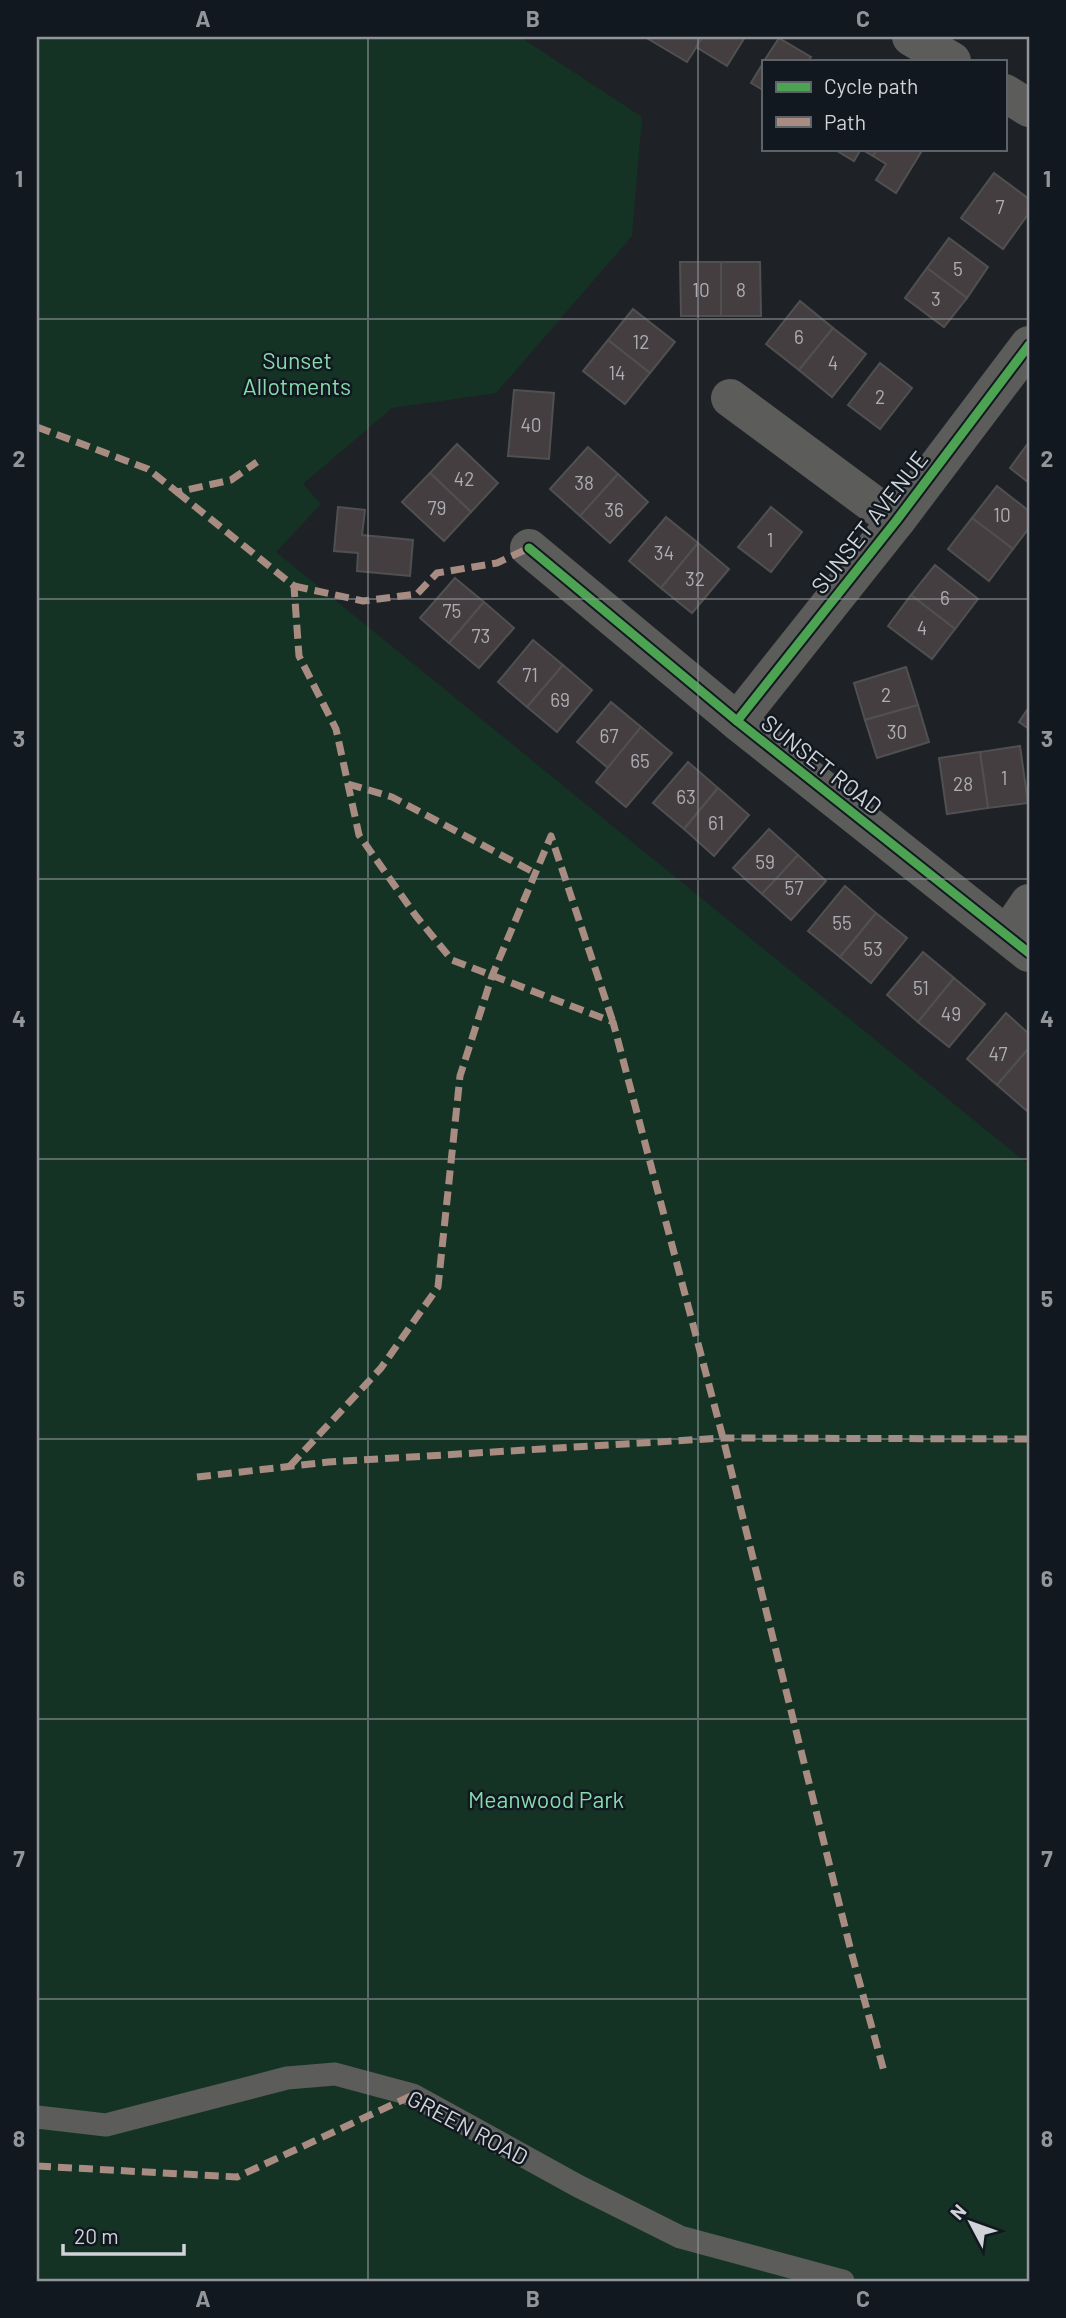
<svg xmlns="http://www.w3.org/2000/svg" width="1066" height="2318" font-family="Barlow,sans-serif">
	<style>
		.green { fill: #143325 }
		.building { fill: #443e40; stroke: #505051; stroke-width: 2 }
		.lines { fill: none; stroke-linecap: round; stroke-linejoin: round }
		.service { stroke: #5c5c5b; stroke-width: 23 }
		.minor { stroke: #5c5c5b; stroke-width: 38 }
		.quiet { stroke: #a88b81; stroke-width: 7; stroke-dasharray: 14 7; stroke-linecap: butt }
		.cycleway-casing { stroke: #12181f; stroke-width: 13 }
		.cycleway { stroke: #4ca352; stroke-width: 9 }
		.grid { fill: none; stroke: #92969a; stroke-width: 2; stroke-opacity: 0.55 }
		.labels { text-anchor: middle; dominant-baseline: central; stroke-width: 5; stroke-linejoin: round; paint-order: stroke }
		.number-label { font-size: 19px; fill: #adaeb3 }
		.park-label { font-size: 23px; fill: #86dbad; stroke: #12181f }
		.street-label { font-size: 23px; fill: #d0d4d9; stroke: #12181f }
		.neatline { fill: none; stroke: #92969a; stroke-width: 2.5 }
		.grid-label { font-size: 23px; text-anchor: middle; font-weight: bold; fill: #92969a }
	</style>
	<rect width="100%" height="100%" fill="#1e2226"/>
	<path class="green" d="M37,37H520L642,117L632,236L496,393L392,408L303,484L321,504L276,552L1029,1165V2281H37Z"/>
	<g class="building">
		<path d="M645,37H703L687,62Z"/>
		<path d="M703,37H745L727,66L696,47Z"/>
		<path d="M779,38L811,57L808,61H764Z"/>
		<path d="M763,63V90L751,83Z"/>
		<path d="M834,149H861L854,161Z"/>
		<path d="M861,149H877L873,156Z"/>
		<path d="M877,149H923L896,193L876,180L886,164L873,156Z"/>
		<path d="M994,173L1029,199V213L1003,249L961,218Z"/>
		<path d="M949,238L988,267L967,298L927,268Z"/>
		<path d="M680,262H721V316H681Z"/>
		<path d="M721,262H760L761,316H721Z"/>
		<path d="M927,268L967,298L944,327L905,298Z"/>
		<path d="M800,301L833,328L799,370L766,344Z"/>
		<path d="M633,309L675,342L650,373L608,340Z"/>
		<path d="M833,328L866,354L832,397L799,370Z"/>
		<path d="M608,340L650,373L625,404L583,371Z"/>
		<path d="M880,363L912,388L880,429L848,405Z"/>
		<path d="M514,390L554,393L549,459L508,456Z"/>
		<path d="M1029,442V483L1010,468Z"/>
		<path d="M457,444L498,483L471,512L430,473Z"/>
		<path d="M588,447L618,474L580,516L550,489Z"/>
		<path d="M430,473L471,512L444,541L402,502Z"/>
		<path d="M618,474L648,502L610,543L580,516Z"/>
		<path d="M997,486L1029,511V528L1013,549L972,518Z"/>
		<path d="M338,507L365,510L362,535L413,540L410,576L357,571L358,553L334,551Z"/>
		<path d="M771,507L802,532L771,572L738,547Z"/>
		<path d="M666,517L698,543L661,588L629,561Z"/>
		<path d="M972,518L1013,549L989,581L948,549Z"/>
		<path d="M698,543L729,569L692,613L661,588Z"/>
		<path d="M935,565L978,599L955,629L911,595Z"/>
		<path d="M455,578L484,602L449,643L420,618Z"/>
		<path d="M911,595L955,629L932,659L888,626Z"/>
		<path d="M484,602L514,628L479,668L449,643Z"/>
		<path d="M533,640L563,665L527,707L498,682Z"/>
		<path d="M563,665L592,690L557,732L527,707Z"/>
		<path d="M906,667L918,705L865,720L854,683Z"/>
		<path d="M611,702L641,727L608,768L577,742Z"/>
		<path d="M918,705L929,742L877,758L865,720Z"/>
		<path d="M1029,707V729L1019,722Z"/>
		<path d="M641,727L672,753L626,807L596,782Z"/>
		<path d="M1020,746L1028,803L988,808L980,752Z"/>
		<path d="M980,752L988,808L947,814L939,758Z"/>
		<path d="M688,762L718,788L684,829L653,803Z"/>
		<path d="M718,788L749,815L714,856L684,829Z"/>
		<path d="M769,829L798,855L762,894L733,868Z"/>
		<path d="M798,855L826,881L791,920L762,894Z"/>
		<path d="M845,886L876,913L840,957L808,931Z"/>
		<path d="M876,913L907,938L871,983L840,957Z"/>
		<path d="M923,952L954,978L918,1022L887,995Z"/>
		<path d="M954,978L985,1004L949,1047L918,1022Z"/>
		<path d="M1006,1013L1029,1034V1048L997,1085L967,1059Z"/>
		<path d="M1029,1048V1109L1027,1111L997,1085Z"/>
	</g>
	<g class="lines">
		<path class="service" d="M37,2117L106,2125L287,2078L335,2074L413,2095L578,2186L680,2237L843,2281"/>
		<g class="minor">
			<path d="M911,37L952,61"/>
			<path d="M1005,93L1029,108"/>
			<path d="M730,398L896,521"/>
			<path d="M529,548L737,721L1029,953"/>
			<path d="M737,721L896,521L1029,345"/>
			<path d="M1007,935L1029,903"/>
		</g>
		<g class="quiet">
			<path d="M37,427L148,469L177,492L231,480L257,462"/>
			<path d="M177,492L294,586L299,656L336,729L359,835L416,916L452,960L613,1022L723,1438L852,1955L885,2075"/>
			<path d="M294,586L363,601L417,594L437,573L497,563L529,548"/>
			<path d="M348,784L392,797L535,873"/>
			<path d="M290,1466L381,1368L438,1287L460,1076L492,976L551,836L613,1022"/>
			<path d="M197,1477L328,1462L723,1438L1029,1439"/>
			<path d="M37,2166L237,2177L413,2095"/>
		</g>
		<defs>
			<g id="cycleway">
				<path d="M529,548L737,721L1029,953"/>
				<path d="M737,721L896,521L1029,345"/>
			</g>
		</defs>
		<use href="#cycleway" class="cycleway-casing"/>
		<use href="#cycleway" class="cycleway"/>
	</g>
	<path class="grid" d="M368,37V2281M698,37V2281M37,319H1029M37,599H1029M37,879H1029M37,1159H1029M37,1439H1029M37,1719H1029M37,1999H1029"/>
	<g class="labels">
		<g class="number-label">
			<text x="1000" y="206">7</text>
			<text x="958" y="268">5</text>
			<text x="701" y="289">10</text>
			<text x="741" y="289">8</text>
			<text x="936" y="298">3</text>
			<text x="799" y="336">6</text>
			<text x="641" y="341">12</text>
			<text x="833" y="362">4</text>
			<text x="617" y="372">14</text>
			<text x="880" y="396">2</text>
			<text x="531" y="424">40</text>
			<text x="464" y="478">42</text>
			<text x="584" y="482">38</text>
			<text x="437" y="507">79</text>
			<text x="614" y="509">36</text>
			<text x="1002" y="514">10</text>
			<text x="770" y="539">1</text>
			<text x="664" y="552">34</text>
			<text x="695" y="578">32</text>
			<text x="945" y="597">6</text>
			<text x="452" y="610">75</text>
			<text x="922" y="627">4</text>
			<text x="481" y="635">73</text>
			<text x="530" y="674">71</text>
			<text x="886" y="694">2</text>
			<text x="560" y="699">69</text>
			<text x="897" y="731">30</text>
			<text x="609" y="735">67</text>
			<text x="640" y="760">65</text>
			<text x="1004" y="777">1</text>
			<text x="963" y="783">28</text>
			<text x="686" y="796">63</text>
			<text x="716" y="822">61</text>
			<text x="765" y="861">59</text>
			<text x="794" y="887">57</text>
			<text x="842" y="922">55</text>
			<text x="873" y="948">53</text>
			<text x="921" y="987">51</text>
			<text x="951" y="1013">49</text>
			<text x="998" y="1053">47</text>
		</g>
		<g class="park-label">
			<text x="297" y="360">Sunset<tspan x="297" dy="26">Allotments</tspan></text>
			<text x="546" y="1799">Meanwood Park</text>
		</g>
		<g class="street-label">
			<text transform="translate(869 522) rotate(-52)">SUNSET AVENUE</text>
			<text transform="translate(822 764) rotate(38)">SUNSET ROAD</text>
			<text transform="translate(468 2127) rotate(28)">GREEN ROAD</text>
		</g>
	</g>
	<rect width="1066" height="2318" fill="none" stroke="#12181f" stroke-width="77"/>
	<rect x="762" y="60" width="245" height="91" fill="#12181f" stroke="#5e6369" stroke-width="2"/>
	<rect x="776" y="82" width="35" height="10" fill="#4ca352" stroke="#5e6369" stroke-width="2"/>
	<text x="824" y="94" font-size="21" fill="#d0d4d9">Cycle path</text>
	<rect x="776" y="117" width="35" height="10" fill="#a88b81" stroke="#5e6369" stroke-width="2"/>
	<text x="824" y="130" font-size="21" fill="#d0d4d9">Path</text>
	<g transform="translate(971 2223) rotate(311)" stroke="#12181f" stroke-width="5" paint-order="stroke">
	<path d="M0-5L12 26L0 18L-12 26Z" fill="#d0d4d9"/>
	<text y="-10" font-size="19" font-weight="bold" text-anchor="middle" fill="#d0d4d9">N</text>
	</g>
	<path d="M63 2244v10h121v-10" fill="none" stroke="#d0d4d9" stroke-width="3.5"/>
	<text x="74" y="2244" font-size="21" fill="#d0d4d9" stroke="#12181f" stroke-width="5" paint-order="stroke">20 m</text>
	<rect x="38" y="38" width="990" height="2242" class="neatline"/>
	<g class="grid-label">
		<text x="203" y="27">A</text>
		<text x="533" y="27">B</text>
		<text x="863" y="27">C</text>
		<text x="19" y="187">1</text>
		<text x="1047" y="187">1</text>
		<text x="19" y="467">2</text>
		<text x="1047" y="467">2</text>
		<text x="19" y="747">3</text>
		<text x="1047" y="747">3</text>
		<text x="19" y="1027">4</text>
		<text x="1047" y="1027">4</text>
		<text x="19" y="1307">5</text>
		<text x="1047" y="1307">5</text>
		<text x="19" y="1587">6</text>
		<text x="1047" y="1587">6</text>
		<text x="19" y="1867">7</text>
		<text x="1047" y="1867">7</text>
		<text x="19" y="2147">8</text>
		<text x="1047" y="2147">8</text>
		<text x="203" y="2307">A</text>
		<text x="533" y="2307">B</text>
		<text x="863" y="2307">C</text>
	</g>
</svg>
